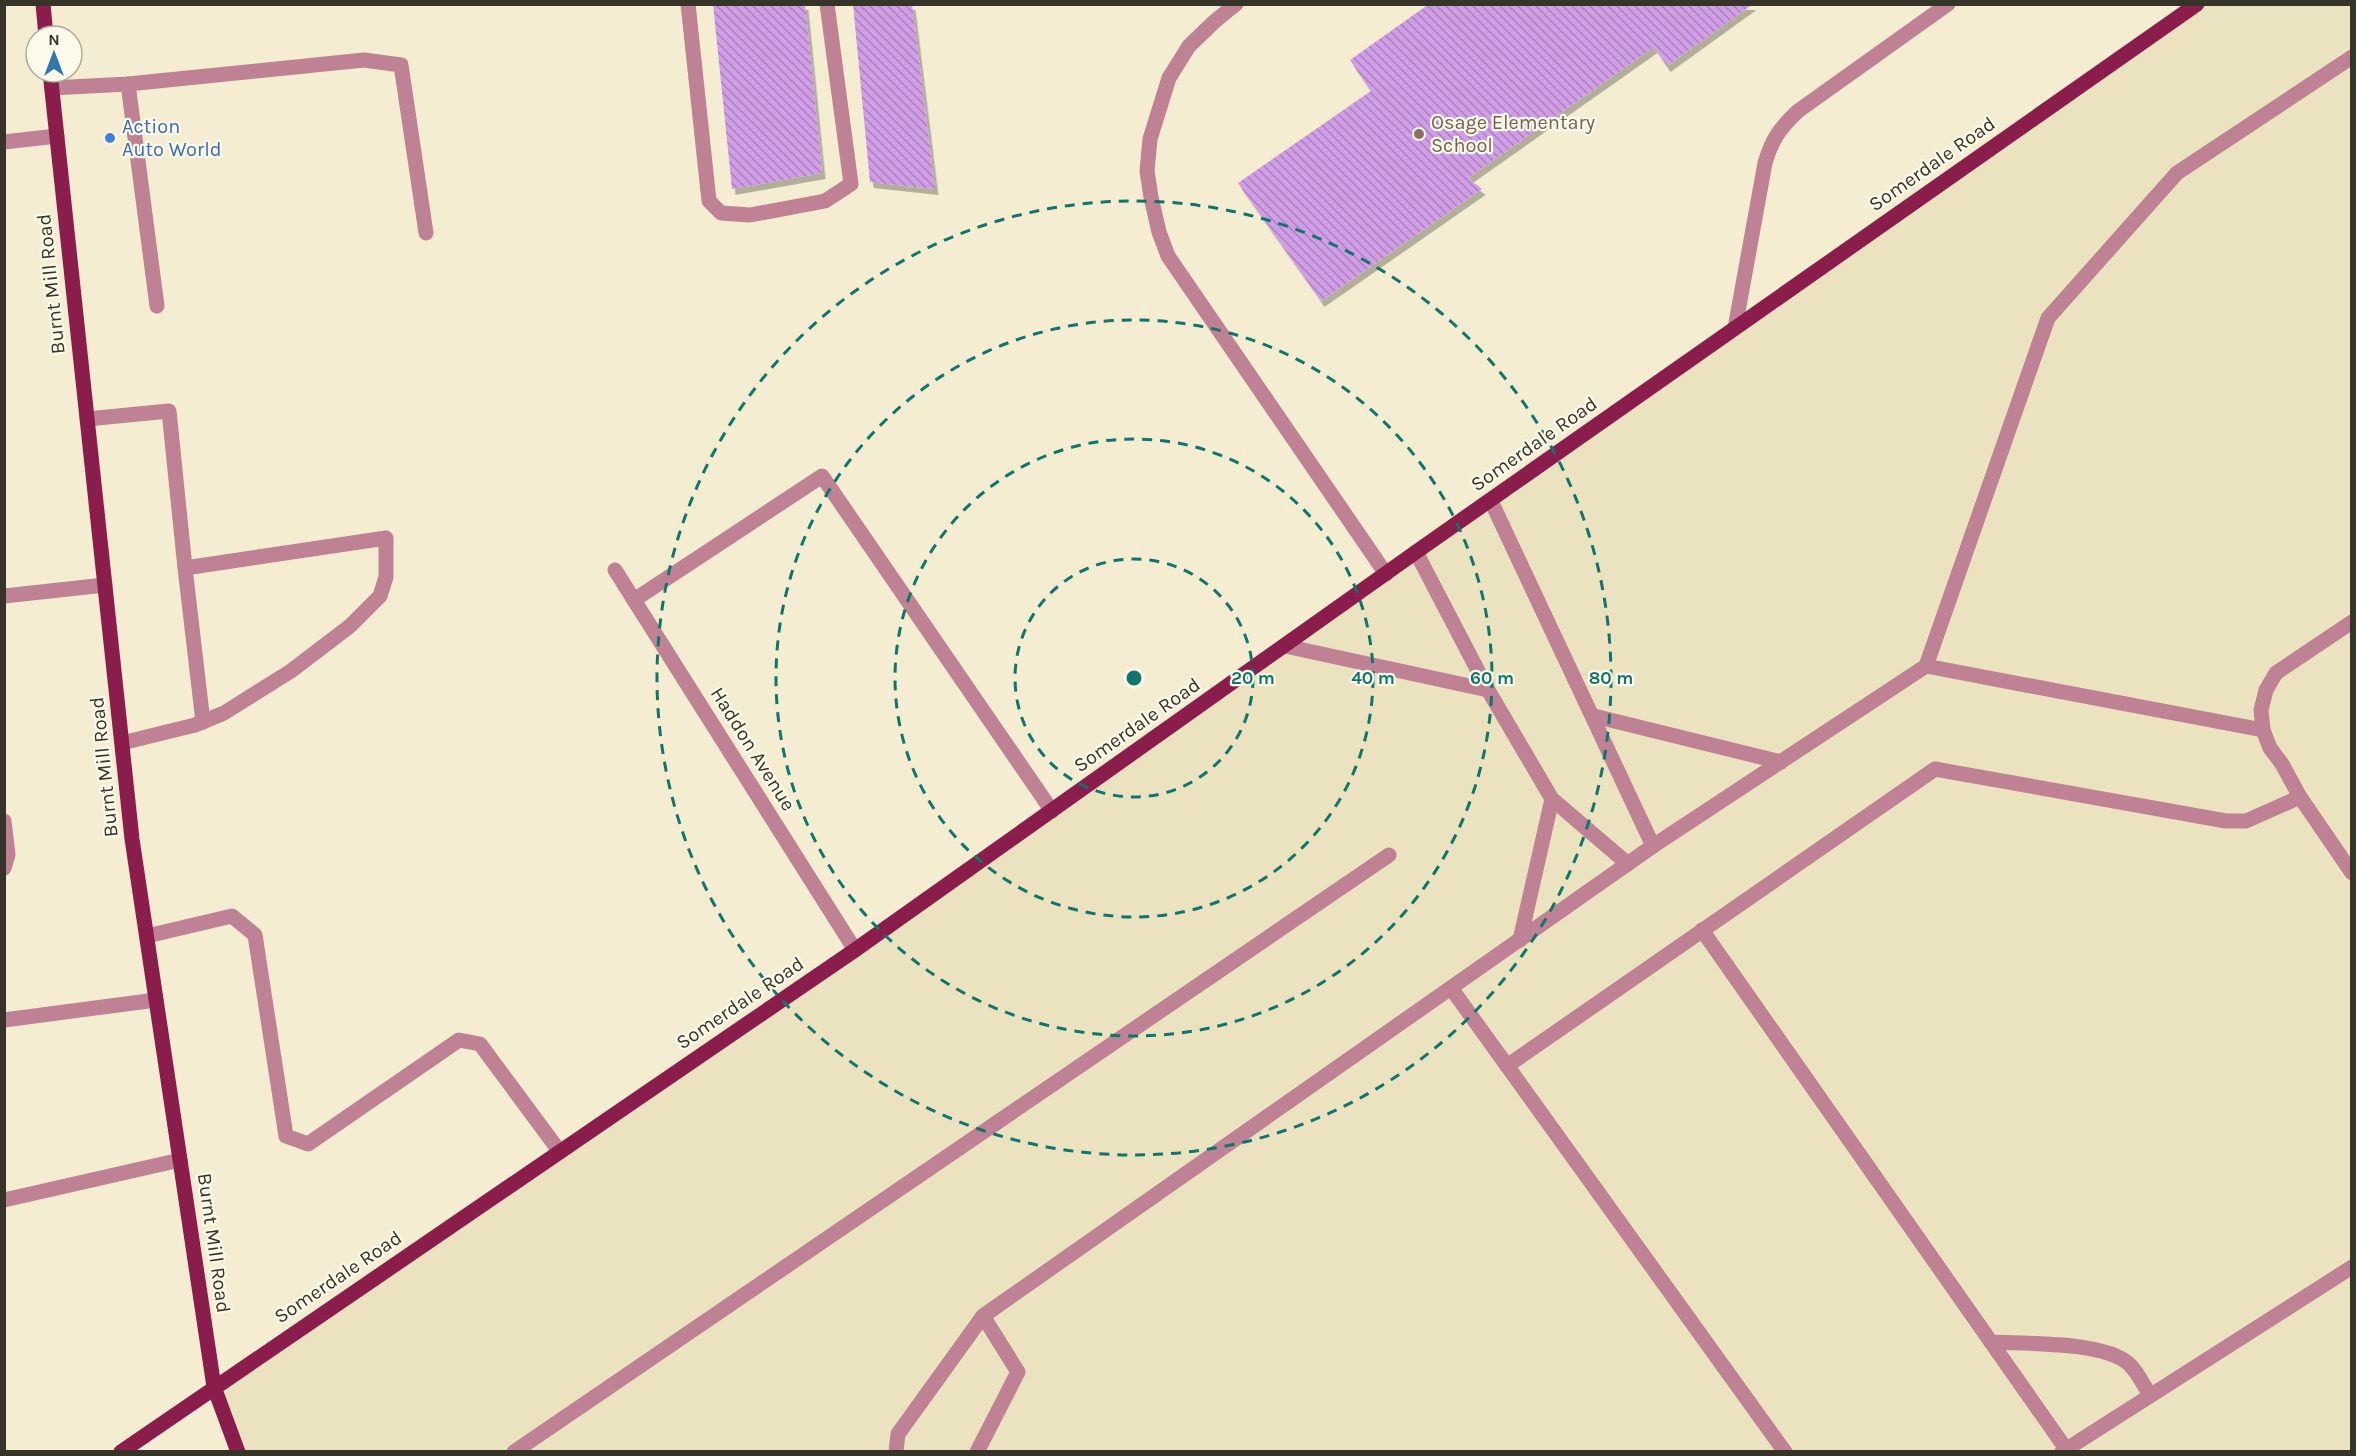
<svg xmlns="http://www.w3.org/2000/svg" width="2356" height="1456" font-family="Karla,sans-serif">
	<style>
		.built { fill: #ebe2c0 }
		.building { fill: url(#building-back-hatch); filter: url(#shadow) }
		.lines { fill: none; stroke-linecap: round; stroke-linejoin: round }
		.minor { stroke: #bf8294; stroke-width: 15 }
		.major { stroke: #8b1d4d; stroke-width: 15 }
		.ring { fill: none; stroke: #0f766e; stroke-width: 3; stroke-dasharray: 10 8 }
		.education-dot { fill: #8d6e63; stroke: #fefaea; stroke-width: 2 }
		.shop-dot { fill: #3f7fe0; stroke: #fefaea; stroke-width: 2 }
		.labels { text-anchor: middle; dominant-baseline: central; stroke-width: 4.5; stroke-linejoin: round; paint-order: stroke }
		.education-label { font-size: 20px; fill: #785e54; stroke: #fefaea; text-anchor: start }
		.shop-label { font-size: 20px; fill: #366cbe; stroke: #fefaea; text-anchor: start }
		.street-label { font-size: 20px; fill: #363429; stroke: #fefaea }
		.centre { fill: #0f766e; stroke: #fefaea; stroke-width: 3 }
		.ring-label { font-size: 18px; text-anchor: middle; font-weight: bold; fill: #0f766e; stroke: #fefaea; stroke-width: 4.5; stroke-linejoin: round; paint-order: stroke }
	</style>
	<defs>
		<pattern id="building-back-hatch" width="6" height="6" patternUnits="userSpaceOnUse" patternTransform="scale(1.5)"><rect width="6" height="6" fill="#d09de7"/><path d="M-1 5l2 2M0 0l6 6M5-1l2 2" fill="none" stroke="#aa81bb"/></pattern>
		<filter id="shadow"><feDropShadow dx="3.5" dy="6" stdDeviation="0" flood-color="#0004"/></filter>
	</defs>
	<rect width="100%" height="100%" fill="#f4edd1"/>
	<path class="built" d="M2197,5H2351V1451L238,1452L214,1387L855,950Z"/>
	<g class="building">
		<path d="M713,4H805L822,173L732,189Z"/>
		<path d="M853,4H912L935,189L870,182Z"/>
		<path d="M1429,4H1753L1667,66L1654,47L1468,178L1482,189L1321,301L1238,183L1371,91L1350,60Z"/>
	</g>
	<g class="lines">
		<g class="minor">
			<path d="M688,4L709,201L721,213L750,215L825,201L851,184L827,4"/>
			<path d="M1236,4L1215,21L1189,46L1169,78L1150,139L1147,171L1151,197L1159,232L1168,256L1386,574"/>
			<path d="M128,84L157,306"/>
			<path d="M52,88L128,84L364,60L401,65L426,233"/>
			<path d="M4,142L57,136"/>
			<path d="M1735,328L1765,163C1772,139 1780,128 1798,111L1948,4"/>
			<path d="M87,419L169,411L185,568L386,538V577L380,596L350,626L291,671L224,713L195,725L122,743"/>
			<path d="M1491,501L1653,846"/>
			<path d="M1416,552L1488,690L1552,799L1628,864"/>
			<path d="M185,568L203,722"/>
			<path d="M615,570L855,950"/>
			<path d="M4,596L105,585"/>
			<path d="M634,600L822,476L1052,811"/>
			<path d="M2352,622L2276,673L2266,690L2261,710L2263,730L2270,748L2282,764L2300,797L2352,873"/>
			<path d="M1285,646L1488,690"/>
			<path d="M1926,666L2263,730"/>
			<path d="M1594,716L1781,762"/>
			<path d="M4,821L8,855L4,868"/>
			<path d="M1702,930L2066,1449"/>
			<path d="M147,936L232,916L255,935L286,1136L308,1144L459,1040L480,1044L560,1152"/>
			<path d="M1520,940L1552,799"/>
			<path d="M1451,988L1785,1452"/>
			<path d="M4,1020L156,1000"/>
			<path d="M1507,1066L1935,769L2226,821H2246L2300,797"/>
			<path d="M4,1200L180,1160"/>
			<path d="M1991,1342C2025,1344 2104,1341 2129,1364C2137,1371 2144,1386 2150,1395"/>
			<path d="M514,1452L1389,855"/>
			<path d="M896,1452L898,1434L983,1316L1653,846L1926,666L2048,318L2177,173L2352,57"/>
			<path d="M977,1452L1018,1372L983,1316"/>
			<path d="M2062,1452L2352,1267"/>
		</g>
		<g class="major">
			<path d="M43,4L46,36"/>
			<path d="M50,72L132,839L214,1387L238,1452"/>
			<path d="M121,1452L855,950L1416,552L2197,4"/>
		</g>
	</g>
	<g class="ring">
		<circle cx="1134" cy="678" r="119"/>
		<circle cx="1134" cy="678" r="239"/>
		<circle cx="1134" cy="678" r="358"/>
		<circle cx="1134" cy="678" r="477"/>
	</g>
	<circle class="education-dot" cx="1419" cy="134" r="6"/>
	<circle class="shop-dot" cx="110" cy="138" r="6"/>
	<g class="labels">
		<g class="education-label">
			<text x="1431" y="122">Osage Elementary<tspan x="1431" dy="23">School</tspan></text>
		</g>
		<g class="shop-label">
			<text x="122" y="126">Action<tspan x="122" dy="23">Auto World</tspan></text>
		</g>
		<g class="street-label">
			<text transform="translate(1932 164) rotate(-35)">Somerdale Road</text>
			<text transform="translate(51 284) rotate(-96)">Burnt Mill Road</text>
			<text transform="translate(1534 444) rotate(-35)">Somerdale Road</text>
			<text transform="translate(1137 725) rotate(-35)">Somerdale Road</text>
			<text transform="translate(753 749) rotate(58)">Haddon Avenue</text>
			<text transform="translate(104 767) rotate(-96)">Burnt Mill Road</text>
			<text transform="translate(740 1003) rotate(-34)">Somerdale Road</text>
			<text transform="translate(214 1243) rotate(82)">Burnt Mill Road</text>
			<text transform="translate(338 1277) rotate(-34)">Somerdale Road</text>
		</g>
	</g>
	<circle cx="1134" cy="678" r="9" class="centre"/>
	<g class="ring-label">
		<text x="1253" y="684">20 m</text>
		<text x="1373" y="684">40 m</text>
		<text x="1492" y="684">60 m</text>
		<text x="1611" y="684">80 m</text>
	</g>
	<rect width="2356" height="1456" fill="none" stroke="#363429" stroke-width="12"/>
	<g transform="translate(54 54)"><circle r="28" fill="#fefaea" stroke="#aeab9d" stroke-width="1.5"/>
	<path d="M0-4.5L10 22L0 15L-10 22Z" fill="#3077ab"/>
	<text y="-9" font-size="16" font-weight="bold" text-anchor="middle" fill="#363429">N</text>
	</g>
</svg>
